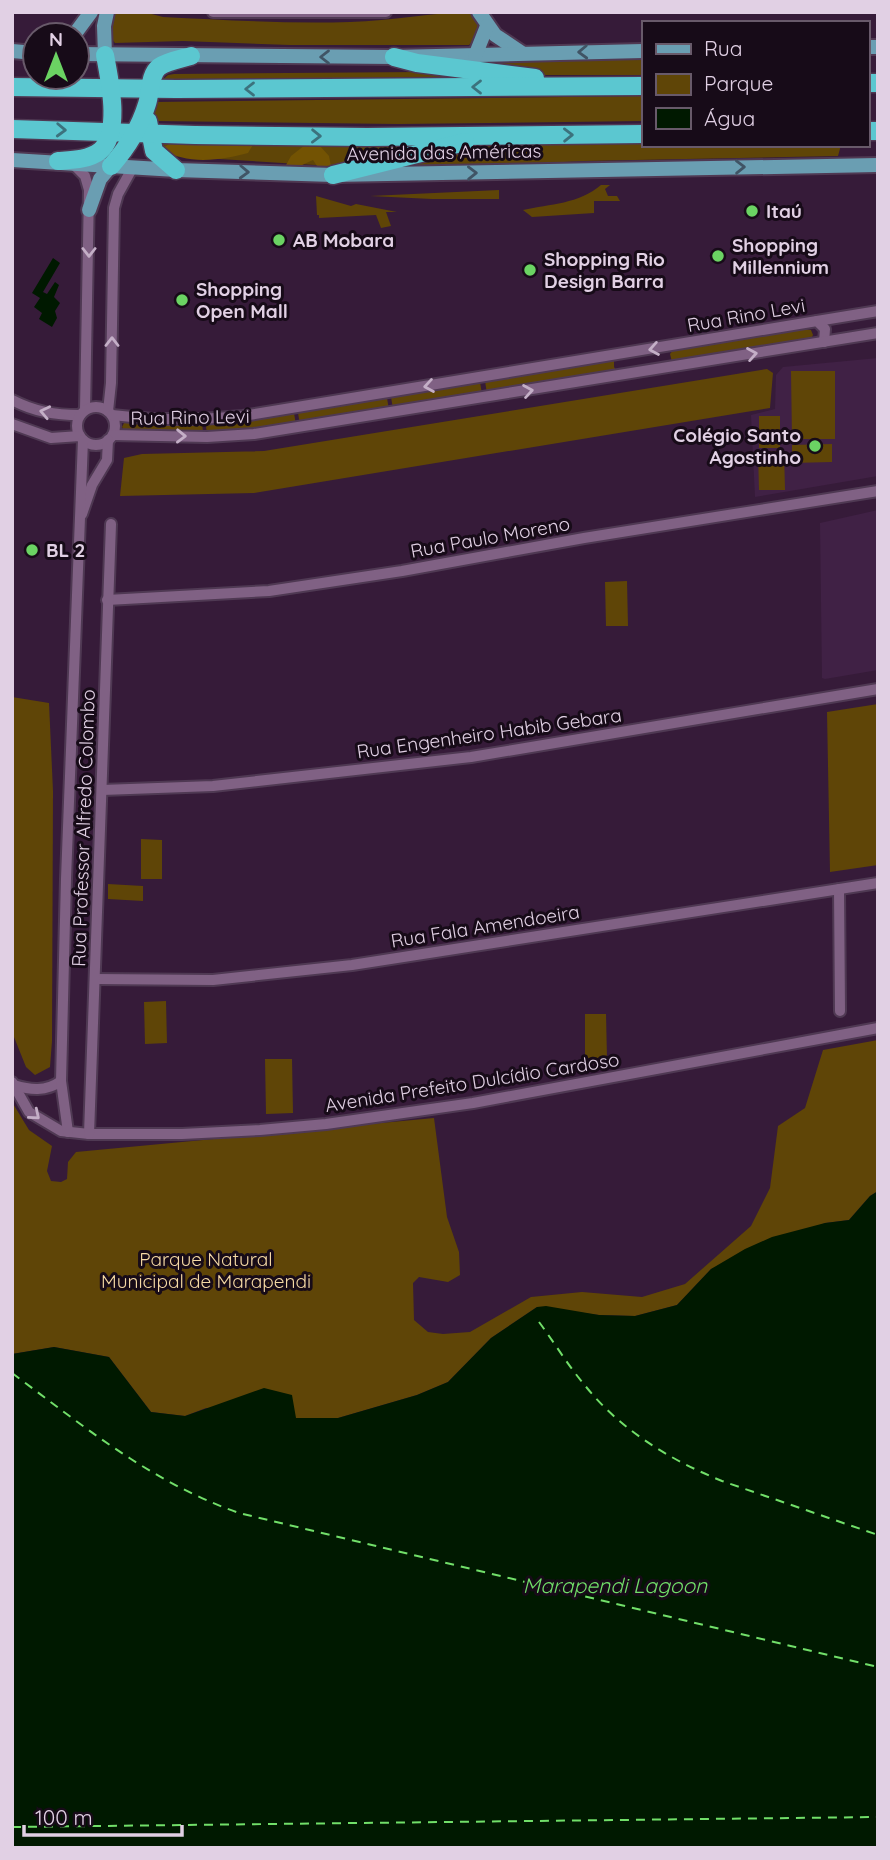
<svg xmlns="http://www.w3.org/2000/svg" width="890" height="1860" font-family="Quicksand,sans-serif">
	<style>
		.built { fill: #402145 }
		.green { fill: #5f4507 }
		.forest { fill: #735303 }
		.water { fill: #001900 }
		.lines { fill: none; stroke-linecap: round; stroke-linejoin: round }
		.ferry { stroke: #71df69; stroke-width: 2; stroke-dasharray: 9 7; stroke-linecap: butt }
		.minor-casing { stroke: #4f3953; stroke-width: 14 }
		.major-casing { stroke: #4f3953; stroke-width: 18 }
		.highway-casing { stroke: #4f3953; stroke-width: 21 }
		.minor { stroke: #806184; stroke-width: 10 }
		.major { stroke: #6a9eb2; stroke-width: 14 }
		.highway { stroke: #5bc7d0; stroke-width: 18 }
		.oneway { stroke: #405465 }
		.oneway2 { stroke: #3c727d }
		.oneway3 { stroke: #c4afc7 }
		.poi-dot { fill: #6bd363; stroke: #170b18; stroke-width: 2.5 }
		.labels { text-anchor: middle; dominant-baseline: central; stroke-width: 6; stroke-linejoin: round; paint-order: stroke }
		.street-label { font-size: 19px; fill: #e1d0e4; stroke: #170b18 }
		.poi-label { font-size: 19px; font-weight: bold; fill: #e1d0e4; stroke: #170b18; text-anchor: start }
		.park-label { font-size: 19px; fill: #f5d9a4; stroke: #170b18 }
		.water-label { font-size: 21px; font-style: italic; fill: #71df69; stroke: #170b18 }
	</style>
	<rect width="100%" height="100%" fill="#361b39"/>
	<g class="built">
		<path d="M878,358V476L755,497L751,415L775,409L776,375L783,367Z"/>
		<path d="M878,510V670L825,679L822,678L820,523Z"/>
	</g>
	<g class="green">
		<path d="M114,12H144L163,17C226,20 288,24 350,22C392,21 432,12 473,12L481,26L477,37L469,45H290L183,41L115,43L108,34Z"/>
		<path d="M643,59V75H545L463,63V61Z"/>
		<path d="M420,72L519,79L161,81L168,75L174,74Z"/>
		<path d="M643,96V121L398,124L155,121V102Z"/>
		<path d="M643,138V145H841L838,156L584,161L380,171L465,147L566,144Z"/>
		<path d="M158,139L436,141L352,166H331L170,156L164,155Z"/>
		<path d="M601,185H610L605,189L608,196H617L620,201H594V213L532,217L523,210C550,204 579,204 601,185Z"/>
		<path d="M499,190V199H432L370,196Z"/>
		<path d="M316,196L351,206L356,204L397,212H386L391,226L381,228L376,215L319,218V215H317Z"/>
		<path d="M804,329L811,330L813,335L811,339L672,362L670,354L673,350Z"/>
		<path d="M614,360V367L618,373L487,394L485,381Z"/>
		<path d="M767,369L773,373L770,408L254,493L120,496L124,458L142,454L264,451Z"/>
		<path d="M791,371H835V439H792Z"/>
		<path d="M480,382L482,394L393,409L391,397Z"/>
		<path d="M387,398L389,410L300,425L298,413Z"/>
		<path d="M294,413L296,425L207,433L205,421Z"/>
		<rect x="759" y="416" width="21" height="32"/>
		<path d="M125,421H202L203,433L125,432L122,427Z"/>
		<path d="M832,444V462L792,463V445Z"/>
		<path d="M784,451L785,490H759L758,452Z"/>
		<path d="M627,581L628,626H606L605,582Z"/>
		<path d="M12,697L49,703L53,791L52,1041L50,1067L35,1075L26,1067L12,1032Z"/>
		<path d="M878,704V865L830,872L827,712Z"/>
		<path d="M141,839L162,840V879H141Z"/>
		<path d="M108,884L143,886V901L108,899Z"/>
		<path d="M166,1001L167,1043L145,1044L144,1002Z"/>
		<path d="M585,1014H606L607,1058H585Z"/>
		<path d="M878,1040V1191L870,1196L849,1220L825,1223L711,1269L677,1305L635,1316L599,1315L537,1307L491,1338L448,1382L417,1395L338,1418H296L206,1408L185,1416L151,1412L109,1357L54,1347L12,1354V1102L29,1130L52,1146L47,1171L51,1181L61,1182L67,1179L68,1162L76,1152L434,1118L447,1217L459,1252L460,1275L448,1282L419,1277L413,1283L414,1320L428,1332L443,1334L470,1332L531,1297L582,1292L642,1297L685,1284L751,1226L770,1188L778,1126L805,1108L823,1050Z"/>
		<path d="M265,1059H292L293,1113L266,1114Z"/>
	</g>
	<g class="forest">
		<path d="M254,143L248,153C223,160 184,166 163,148L169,144Z"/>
		<path d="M305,145L320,146L329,156L331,166H317L313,160L300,166L286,165L291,156Z"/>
	</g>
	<g class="water">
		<path d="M53,258L60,263L43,292L47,294L55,282L59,285L54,297L60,303L55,311L57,318L52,327L39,319L42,313L34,307L40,298L32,293Z"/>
		<path d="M878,1191V1848H12V1354L54,1347L109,1357L151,1412L185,1416L264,1388L292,1395L296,1418H338L417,1395L448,1382L491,1338L537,1307L546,1306L599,1315L635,1316L677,1305L711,1269L745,1249L772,1237L825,1223L849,1220L870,1196Z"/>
	</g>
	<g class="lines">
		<g class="ferry">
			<path d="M539,1322C554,1342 567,1364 583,1383C619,1429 668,1459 722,1481L878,1535"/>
			<path d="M12,1373C86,1428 151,1482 239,1513L878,1667"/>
			<path d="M12,1827L878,1817"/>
		</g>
		<defs>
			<g id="minor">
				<path d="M213,12H386"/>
				<path d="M74,165L85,176L89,190L85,410"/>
				<path d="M817,321L878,311"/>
				<path d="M12,400C35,412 55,415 80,415"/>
				<circle cx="96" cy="426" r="19"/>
				<path d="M108,411L111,383L114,208L118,194L133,167"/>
				<path d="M112,415L152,419H202L243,416L817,321L825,329L824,342"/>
				<path d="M12,424L51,438L80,436"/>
				<path d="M113,435L207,437L254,434L878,333"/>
				<path d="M82,514L92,485L107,460L108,440"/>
				<path d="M107,600L269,591L402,571L584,538L878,491"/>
				<path d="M102,790L213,786L471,757L878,689"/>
				<path d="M839,889L840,1011"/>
				<path d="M95,979L213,980L352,965L878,883"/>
				<path d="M12,1082L29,1112L61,1131L89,1134H182L260,1130L326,1124L473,1103L878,1028"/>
				<path d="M14,1085C30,1090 46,1092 61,1081"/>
				<path d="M68,1132L61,1081L66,879L83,440"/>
				<path d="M89,1134L111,524"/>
			</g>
			<g id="major">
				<path d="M479,12L495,35L522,53"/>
				<path d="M74,35L91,12"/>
				<path d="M867,47H878"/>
				<path d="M12,51L35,53"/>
				<path d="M77,54L394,57L643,51"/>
				<path d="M105,55L104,26L107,12"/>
				<path d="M475,56L487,26"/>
				<path d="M12,160L176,170L333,175L878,165"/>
				<path d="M89,210L100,179L111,166"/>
			</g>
			<g id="highway">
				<path d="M394,57L417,63L535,78"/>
				<path d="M867,83H878"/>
				<path d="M12,87L176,89L643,86"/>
				<path d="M148,121L154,151L176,170"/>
				<path d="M12,129L195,135L367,137L643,134"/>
				<path d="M867,131H878"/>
				<path d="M58,161C72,160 88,160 100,151C122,132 109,78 105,55"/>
				<path d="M111,166C127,148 140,127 147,104C151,92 149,75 159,67C167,61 181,59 191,56"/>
				<path d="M333,175L465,142"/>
			</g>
		</defs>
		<use href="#minor" class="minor-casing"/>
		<use href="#major" class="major-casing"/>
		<use href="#highway" class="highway-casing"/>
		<use href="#minor" class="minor"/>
		<use href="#major" class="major"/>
		<use href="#highway" class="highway"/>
	</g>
	<defs><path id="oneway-chevron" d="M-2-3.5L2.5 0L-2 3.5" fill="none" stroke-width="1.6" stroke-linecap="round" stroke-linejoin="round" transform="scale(1.75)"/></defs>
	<g class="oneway">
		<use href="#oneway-chevron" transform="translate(583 52) rotate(178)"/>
		<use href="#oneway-chevron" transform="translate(325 57) rotate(-180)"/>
		<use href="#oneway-chevron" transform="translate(740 167) rotate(-1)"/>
		<use href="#oneway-chevron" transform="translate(244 172) rotate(2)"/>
		<use href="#oneway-chevron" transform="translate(472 173) rotate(-1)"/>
	</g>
	<g class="oneway2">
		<use href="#oneway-chevron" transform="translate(477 87) rotate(180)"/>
		<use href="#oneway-chevron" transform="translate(250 89) rotate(180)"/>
		<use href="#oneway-chevron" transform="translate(61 130) rotate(2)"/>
		<use href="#oneway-chevron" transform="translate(568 135) rotate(-1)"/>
		<use href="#oneway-chevron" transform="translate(316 136) rotate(1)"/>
	</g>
	<g class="oneway3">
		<use href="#oneway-chevron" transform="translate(89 252) rotate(90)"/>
		<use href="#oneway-chevron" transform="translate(112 342) rotate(-90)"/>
		<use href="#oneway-chevron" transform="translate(654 349) rotate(170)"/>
		<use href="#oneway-chevron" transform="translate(752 354) rotate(-10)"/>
		<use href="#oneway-chevron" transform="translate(429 386) rotate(171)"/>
		<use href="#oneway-chevron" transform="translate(528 391) rotate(-9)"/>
		<use href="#oneway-chevron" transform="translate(45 412) rotate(-168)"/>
		<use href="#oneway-chevron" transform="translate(181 436) rotate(1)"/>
		<use href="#oneway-chevron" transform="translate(35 1115) rotate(40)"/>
	</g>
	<g class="poi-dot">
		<circle cx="752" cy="211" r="7"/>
		<circle cx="279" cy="240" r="7"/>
		<circle cx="718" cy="256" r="7"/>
		<circle cx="530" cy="270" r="7"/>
		<circle cx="182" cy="300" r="7"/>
		<circle cx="815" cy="446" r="7"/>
		<circle cx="32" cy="550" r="7"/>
	</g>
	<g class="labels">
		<g class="street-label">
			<text transform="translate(444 152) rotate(-1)">Avenida das Américas</text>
			<text transform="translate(746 315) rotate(-10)">Rua Rino Levi</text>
			<text transform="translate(190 417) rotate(-1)">Rua Rino Levi</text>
			<text transform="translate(490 537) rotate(-10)">Rua Paulo Moreno</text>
			<text transform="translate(489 733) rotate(-8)">Rua Engenheiro Habib Gebara</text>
			<text transform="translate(83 828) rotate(-88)">Rua Professor Alfredo Colombo</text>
			<text transform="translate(485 926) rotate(-9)">Rua Fala Amendoeira</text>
			<text transform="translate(472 1082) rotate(-9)">Avenida Prefeito Dulcídio Cardoso</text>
		</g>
		<g class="poi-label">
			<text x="766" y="211">Itaú</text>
			<text x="293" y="240">AB Mobara</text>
			<text x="732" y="245">Shopping<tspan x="732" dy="22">Millennium</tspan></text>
			<text x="544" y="259">Shopping Rio<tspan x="544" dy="22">Design Barra</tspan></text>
			<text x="196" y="289">Shopping<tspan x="196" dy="22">Open Mall</tspan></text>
			<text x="801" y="435" text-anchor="end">Colégio Santo<tspan x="801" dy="22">Agostinho</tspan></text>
			<text x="46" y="550">BL 2</text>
		</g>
		<g class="park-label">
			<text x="206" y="1259">Parque Natural<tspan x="206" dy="22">Municipal de Marapendi</tspan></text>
		</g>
		<g class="water-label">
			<text x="615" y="1585">Marapendi Lagoon</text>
		</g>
	</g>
	<rect width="890" height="1860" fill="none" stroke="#e1d0e4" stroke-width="28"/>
	<rect x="642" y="21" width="228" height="126" fill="#170b18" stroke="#685a6a" stroke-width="2"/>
	<rect x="656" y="44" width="35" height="10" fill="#6a9eb2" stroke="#685a6a" stroke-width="2"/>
	<text x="704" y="56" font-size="21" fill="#e1d0e4">Rua</text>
	<rect x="656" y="74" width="35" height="21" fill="#5f4507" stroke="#685a6a" stroke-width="2"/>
	<text x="704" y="91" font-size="21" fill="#e1d0e4">Parque</text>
	<rect x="656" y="108" width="35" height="21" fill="#001900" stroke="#685a6a" stroke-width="2"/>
	<text x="704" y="126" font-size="21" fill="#e1d0e4">Água</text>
	<g transform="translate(56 56)"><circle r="33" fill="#170b18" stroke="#685a6a" stroke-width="2"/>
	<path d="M0-5L12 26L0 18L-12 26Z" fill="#6bd363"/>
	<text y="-10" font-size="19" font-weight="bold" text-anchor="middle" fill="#e1d0e4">N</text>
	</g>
	<path d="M24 1825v10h158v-10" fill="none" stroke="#e1d0e4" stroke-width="3.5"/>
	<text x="35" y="1825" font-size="21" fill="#e1d0e4" stroke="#170b18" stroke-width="5" paint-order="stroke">100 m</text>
</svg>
